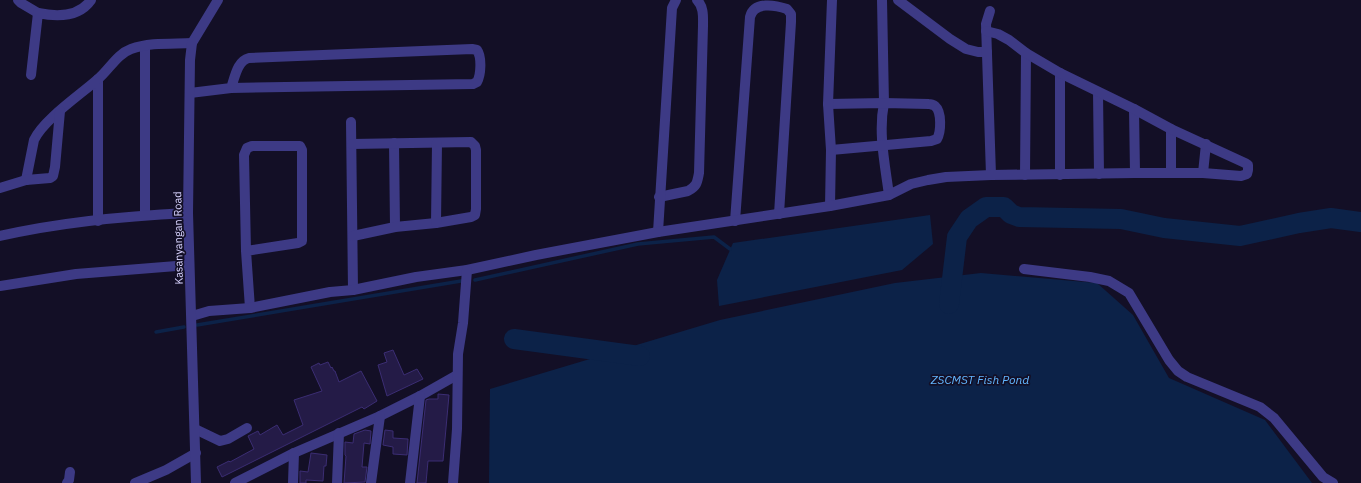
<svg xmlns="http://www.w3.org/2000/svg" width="1361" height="483" font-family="'IBM Plex Sans',sans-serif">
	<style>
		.water { fill: #0c2248 }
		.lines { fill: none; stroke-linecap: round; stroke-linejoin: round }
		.stream { stroke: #0c2248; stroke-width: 3.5 }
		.river { stroke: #0c2248; stroke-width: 20 }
		.building { fill: #241b47; stroke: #3b2d73 }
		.minor { stroke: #3d3a85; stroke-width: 10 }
		.labels { text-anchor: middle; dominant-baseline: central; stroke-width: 3.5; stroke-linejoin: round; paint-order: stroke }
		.street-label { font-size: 11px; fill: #d9d4ff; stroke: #130f26 }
		.water-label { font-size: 12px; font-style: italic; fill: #62b6ff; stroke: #130f26 }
	</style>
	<rect width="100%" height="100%" fill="#130f26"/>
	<g class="water">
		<path d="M930,215L933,244L902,270L719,306L717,280L733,243Z"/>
		<path d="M981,273L1097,283L1133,315L1169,378L1265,420L1312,483H489L490,389L720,320L895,283Z"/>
	</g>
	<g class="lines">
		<g class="stream">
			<path d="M475,280L638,244L714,237L730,249"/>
			<path d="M197,325L461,281"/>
			<path d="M156,332L184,327"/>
		</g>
		<g class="river">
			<path d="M949,304L957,237L969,219L986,207H1004L1011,214L1019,217L1121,219L1164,228L1240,236L1299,223L1331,218L1361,222"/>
			<path d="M514,339L640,356"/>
		</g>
	</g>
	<g class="building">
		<path d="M393,350L404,375L417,369L423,379L387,396L378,365L387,362L384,353Z"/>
		<path d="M328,362L331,368L332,367L334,371H335L339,382L361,371L377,401L364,409L362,407L222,477L217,467L229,461L230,462L254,449L248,436L258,431L260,435L277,425L283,435L303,425L294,400L322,391L311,367L319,363L320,365Z"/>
		<path d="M438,394L449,395L443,461H428L426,483H417L426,400L429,399H438Z"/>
		<path d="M365,430L371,431L370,444L364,443L362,467H367L365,482L344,483L346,456L345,455V442L353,443L354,434Z"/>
		<path d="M385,430L393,431V438L408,439L407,455L393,454V447L383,445Z"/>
		<path d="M311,453L327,455L326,466H324L323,481L306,480V483H300V471L308,472Z"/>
	</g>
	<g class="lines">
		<g class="minor">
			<path d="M18,0L21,3L38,13"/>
			<path d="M882,0L884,103C878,133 885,164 889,195"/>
			<path d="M898,0L950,39L966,49L978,52H987"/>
			<path d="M990,11L986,24L991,175"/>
			<path d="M145,46V215"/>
			<path d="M31,75L38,13C57,17 79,17 91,0"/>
			<path d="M98,79V221"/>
			<path d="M1098,92L1099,174"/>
			<path d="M190,93L231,88L473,84L477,82C481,75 482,57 477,50L472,49L249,58C237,61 235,77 231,88"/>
			<path d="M828,104L884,103L929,104C930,104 934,105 935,106C942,112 941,132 937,139L931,141L831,150"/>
			<path d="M1134,109L1135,173"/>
			<path d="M351,122L353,290"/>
			<path d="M1171,129V173"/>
			<path d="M394,143L395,227"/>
			<path d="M352,144L471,142L475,146L476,150V209L475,215L471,217L436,223L395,227L353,236"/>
			<path d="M1203,173L1206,144"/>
			<path d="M1025,175L1026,53"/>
			<path d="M1060,175V73"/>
			<path d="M26,180L34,140C43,120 80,95 98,79C109,70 117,54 131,49C150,42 173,44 192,43"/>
			<path d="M0,188L26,180L50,178L53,176L55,167L60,111"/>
			<path d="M659,197L688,191C697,186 697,183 699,173L703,26C703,17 704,7 697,0"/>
			<path d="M830,206L831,150L828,104L832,0"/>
			<path d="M735,221L750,17C754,1 775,5 787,9L791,14V22L779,214"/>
			<path d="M436,223L437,143"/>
			<path d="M658,232L672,8L676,0"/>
			<path d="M0,236C61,222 125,216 188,213"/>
			<path d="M246,251L298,243L302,241V150L300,146H252L247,148L244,155L246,251L250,308"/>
			<path d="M1024,269L1090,277L1109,281L1129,293L1169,360L1178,371L1187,377L1260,407L1274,418L1323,477L1333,483"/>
			<path d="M0,286L76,274L189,265"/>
			<path d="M192,316L209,311L250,308L330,292L353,290L416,277L467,270L536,255L658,232L830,206L889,195L911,184L928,180L946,177L991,175L1135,173H1203L1241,176L1247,174L1248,170V165L1245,163L1171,129L1134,109L1060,73L1026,53L1009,40L998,34L986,31"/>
			<path d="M195,429L220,441L228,439L247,428"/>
			<path d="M67,483L69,480L70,472"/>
			<path d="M135,483L166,470L196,453"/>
			<path d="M196,483L188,213L190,60L192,43L218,0"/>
			<path d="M235,483L294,453L380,416L420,396L457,375"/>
			<path d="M293,483L294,453"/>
			<path d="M337,483L339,433"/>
			<path d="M371,483L380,416"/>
			<path d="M410,483L420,396"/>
			<path d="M453,483L457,429L458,354L463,323L467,270"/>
		</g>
	</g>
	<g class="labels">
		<g class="street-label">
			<text transform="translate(178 238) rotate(-91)">Kasanyangan Road</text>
		</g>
		<g class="water-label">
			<text x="980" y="379">ZSCMST Fish Pond</text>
		</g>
	</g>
</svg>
